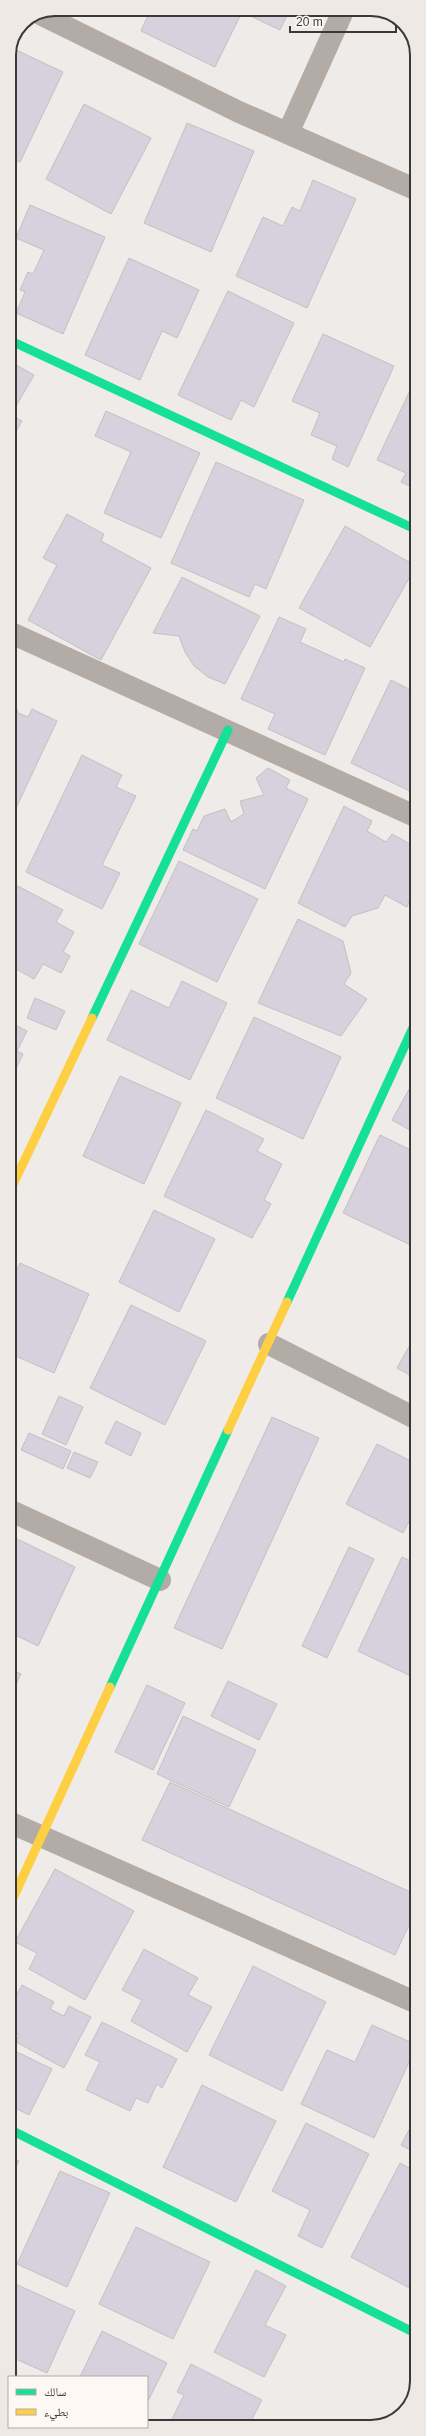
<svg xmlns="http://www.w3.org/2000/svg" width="426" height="2436" font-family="Helvetica,'Noto Naskh Arabic',sans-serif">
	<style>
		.building { fill: #d7d1de; stroke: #c2c0c0 }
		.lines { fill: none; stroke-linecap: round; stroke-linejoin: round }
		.street { stroke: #b3aba5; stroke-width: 22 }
		.fast { stroke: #16e098; stroke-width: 9 }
		.slow { stroke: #ffcf43; stroke-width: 9 }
		.rim { fill: none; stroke: #3b3937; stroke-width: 2 }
	</style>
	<rect width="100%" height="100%" fill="#efebe9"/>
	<g class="building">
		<path d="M151,9H290L280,30L242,12L215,67L141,31Z"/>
		<path d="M12,48L63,72L20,162L9,157V55Z"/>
		<path d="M84,104L151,138L111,214L46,179Z"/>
		<path d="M187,123L254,151L211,252L144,223Z"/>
		<path d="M313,180L356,199L307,308L236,276L263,217L283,226L292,207L300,211Z"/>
		<path d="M30,205L105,237L63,334L16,313L25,292L20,290L28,272L33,274L44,250L16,238Z"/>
		<path d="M129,258L199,290L177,338L162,331L140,380L85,355Z"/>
		<path d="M228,291L294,323L254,407L241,400L231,420L178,395Z"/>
		<path d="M323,334L394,366L348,467L332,459L337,446L311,435L320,413L292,401Z"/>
		<path d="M9,361L34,375L11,415L22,421L9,444Z"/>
		<path d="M414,382L417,383V490L401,482L406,473L377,460Z"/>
		<path d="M106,411L200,453L161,538L104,513L131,452L95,436Z"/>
		<path d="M216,462L304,500L266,589L255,584L249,597L171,563Z"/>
		<path d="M67,514L104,534L101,541L151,568L101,660L28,620L57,565L43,558Z"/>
		<path d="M345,526L416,566L370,647L299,608Z"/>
		<path d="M182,577L260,616L225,684L208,677L194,666L185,652L179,636L153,633Z"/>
		<path d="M279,617L306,629L300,642L344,662L345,659L365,668L325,755L268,729L275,714L241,699Z"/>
		<path d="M417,640V657L410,646Z"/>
		<path d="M391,680L417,693L416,794L351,763Z"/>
		<path d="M9,699L15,704L18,713L28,717L32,709L57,721L9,823Z"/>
		<path d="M82,755L122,775L116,787L136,796L102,865L120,873L102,909L26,872Z"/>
		<path d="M268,768L290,780L286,788L308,799L265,889L183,850L193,829L197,831L204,816L225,809L231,822L244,814L240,801L264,795L256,778Z"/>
		<path d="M344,806L372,821L367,831L386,842L392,834L417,848V858L409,870L417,883L407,907L385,895L378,908L352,916L345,927L298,903Z"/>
		<path d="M179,861L258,899L217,982L139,944Z"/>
		<path d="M18,886L63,910L56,922L74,932L63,952L70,956L61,973L43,964L34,979L9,965V903Z"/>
		<path d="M298,919L343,941L351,973L344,984L367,999L341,1036L258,1003Z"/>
		<path d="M182,981L227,1003L190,1080L107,1040L131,990L169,1008Z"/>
		<path d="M35,998L65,1011L56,1030L27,1018Z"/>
		<path d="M254,1017L341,1057L303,1139L216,1098Z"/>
		<path d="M9,1022L27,1031L17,1051L23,1054L9,1083Z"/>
		<path d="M417,1075V1134L392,1120Z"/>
		<path d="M120,1076L181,1103L144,1184L83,1156Z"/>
		<path d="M9,1090L15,1093L9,1105Z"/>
		<path d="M206,1110L264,1139L257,1151L282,1164L264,1200L271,1204L252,1238L164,1196Z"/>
		<path d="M380,1135L417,1153V1248L343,1213Z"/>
		<path d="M154,1210L215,1239L179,1312L119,1282Z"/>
		<path d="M20,1263L89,1294L54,1373L9,1353V1287Z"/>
		<path d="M131,1305L206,1341L165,1425L90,1388Z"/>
		<path d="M417,1332V1379L397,1368Z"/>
		<path d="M59,1396L83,1407L66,1445L42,1434Z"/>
		<path d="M272,1417L319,1438L222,1649L174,1628Z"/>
		<path d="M116,1421L141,1433L131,1456L105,1443Z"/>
		<path d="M29,1433L71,1451L63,1469L21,1450Z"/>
		<path d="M377,1444L417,1464V1506L403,1533L346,1504Z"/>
		<path d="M74,1452L98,1462L90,1478L67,1468Z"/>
		<path d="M9,1535L75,1567L38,1646L9,1632Z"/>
		<path d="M349,1547L374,1559L327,1658L302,1646Z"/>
		<path d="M402,1557L417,1564V1679L358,1651Z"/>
		<path d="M9,1669L21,1674L9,1698Z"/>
		<path d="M228,1681L277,1704L259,1740L211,1716Z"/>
		<path d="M147,1685L185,1703L153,1770L115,1752Z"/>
		<path d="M183,1716L256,1750L229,1807L157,1774Z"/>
		<path d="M170,1782L417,1895V1908L395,1955L142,1840Z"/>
		<path d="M55,1869L134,1911L85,2000L29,1969L37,1953L15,1942Z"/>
		<path d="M144,1949L198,1978L188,1995L212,2007L187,2052L131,2021L142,2000L122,1990Z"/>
		<path d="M253,1966L326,2002L282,2091L209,2055Z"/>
		<path d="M22,1985L54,2002L50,2009L64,2016L69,2006L91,2017L64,2068L16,2042L19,2035L9,2030V2009Z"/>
		<path d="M102,2022L177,2059L162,2088L157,2084L148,2103L136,2098L130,2111L86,2090L100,2062L85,2055Z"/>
		<path d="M372,2025L417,2045L374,2138L301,2104L327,2050L355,2062Z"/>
		<path d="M9,2048L52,2069L29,2115L9,2105Z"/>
		<path d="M202,2085L276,2121L236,2202L163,2167Z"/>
		<path d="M417,2115V2154L401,2145Z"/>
		<path d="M306,2123L369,2154L322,2248L298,2236L310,2210L272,2191Z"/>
		<path d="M9,2156L19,2161L9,2178Z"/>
		<path d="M400,2163L417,2172V2292L351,2257Z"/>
		<path d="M60,2171L110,2193L67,2287L17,2264Z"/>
		<path d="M136,2227L210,2262L173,2339L99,2304Z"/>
		<path d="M256,2270L286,2286L265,2325L286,2335L264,2377L214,2352Z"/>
		<path d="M9,2281L75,2311L47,2373L9,2356Z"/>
		<path d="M102,2331L167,2363L147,2403V2377H80Z"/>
		<path d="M191,2364L262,2400L250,2423L257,2427H168L184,2395L177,2392Z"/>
		<path d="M415,2387L405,2411L400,2414Z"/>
	</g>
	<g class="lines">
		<g class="street">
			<path d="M42,15L239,112L417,190"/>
			<path d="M288,133L344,9"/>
			<path d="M9,632L417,817"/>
			<path d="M269,1344L417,1419"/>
			<path d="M9,1510L160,1580"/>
			<path d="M9,1822L417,2003"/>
		</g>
		<g class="fast">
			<path d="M9,340L417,530"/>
			<path d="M92,1018L228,730"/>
			<path d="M287,1302L417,1019"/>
			<path d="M110,1687L228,1430"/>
			<path d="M9,2129L417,2334"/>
		</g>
		<g class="slow">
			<path d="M9,1193L92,1018"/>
			<path d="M228,1430L287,1302"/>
			<path d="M9,1907L110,1687"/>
		</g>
	</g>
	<path d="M0 0H426V2436H0ZM55 16H371A39 39 0 0 1 410 55V2381A39 39 0 0 1 371 2420H55A39 39 0 0 1 16 2381V55A39 39 0 0 1 55 16Z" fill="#eee9e5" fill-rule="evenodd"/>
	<path class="rim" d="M55 16H371A39 39 0 0 1 410 55V2381A39 39 0 0 1 371 2420H55A39 39 0 0 1 16 2381V55A39 39 0 0 1 55 16Z"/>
	<rect x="8" y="2376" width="140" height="52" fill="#fef8f4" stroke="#b0aca8"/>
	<rect x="16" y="2389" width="20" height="6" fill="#16e098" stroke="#b0aca8"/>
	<text x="44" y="2396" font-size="12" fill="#3b3937">سالك</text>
	<rect x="16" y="2409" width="20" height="6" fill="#ffcf43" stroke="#b0aca8"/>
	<text x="44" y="2416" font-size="12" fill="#3b3937">بطيء</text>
	<path d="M290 26v6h106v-6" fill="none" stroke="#3b3937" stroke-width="2"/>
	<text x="296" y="26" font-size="12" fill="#3b3937" stroke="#fef8f4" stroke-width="3" paint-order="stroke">20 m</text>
</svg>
